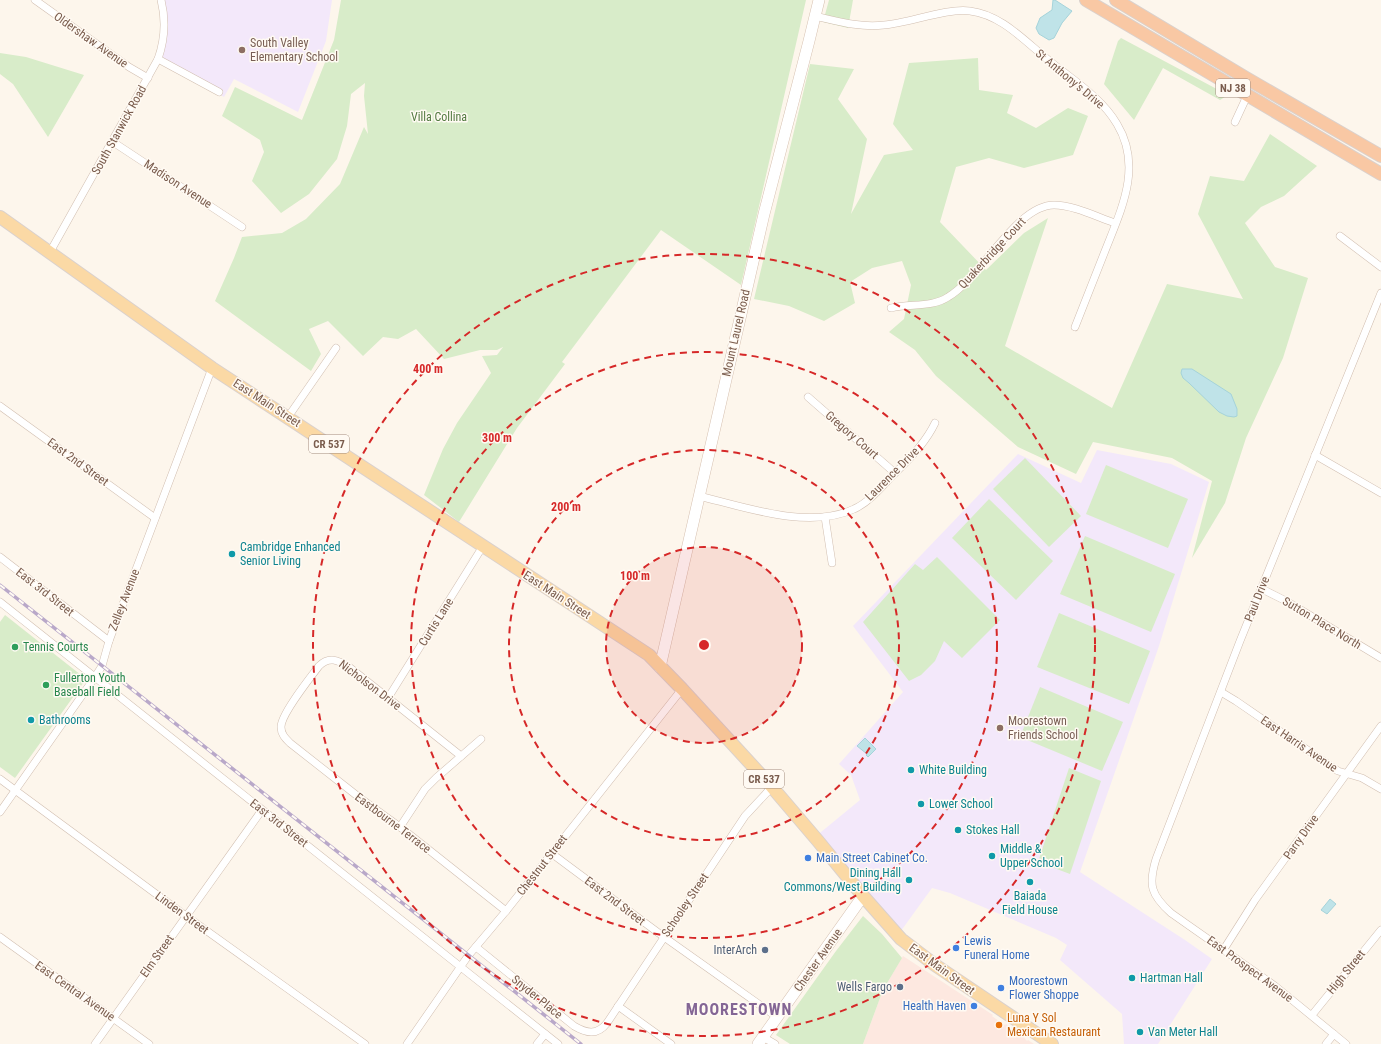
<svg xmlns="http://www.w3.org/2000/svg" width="1381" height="1044" font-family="'Roboto Condensed',sans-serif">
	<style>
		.commercial { fill: #fde8e0 }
		.education { fill: #f3e8fa }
		.green { fill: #d8ecc9 }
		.water { fill: #bfe3e8; stroke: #a5d3da }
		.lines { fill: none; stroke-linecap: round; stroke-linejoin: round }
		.minor-casing { stroke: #d1beb0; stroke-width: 8 }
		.secondary-casing { stroke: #d6c0b0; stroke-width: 12 }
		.primary-casing { stroke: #dad1cd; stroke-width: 14 }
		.trunk-casing { stroke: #dad1cd; stroke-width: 14 }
		.minor { stroke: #fff; stroke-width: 7 }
		.secondary { stroke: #fff; stroke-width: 11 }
		.primary { stroke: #fbd9a5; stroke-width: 12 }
		.trunk { stroke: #f9c8a4; stroke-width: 12 }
		.rail-casing { stroke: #b9a8c9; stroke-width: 3.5 }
		.rail { stroke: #fffaf3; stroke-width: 2; stroke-dasharray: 6; stroke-linecap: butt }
		.ring { fill: none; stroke: #d62828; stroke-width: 2; stroke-dasharray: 7 5 }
		.education-dot { fill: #8d6e63; stroke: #fffaf3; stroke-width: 1.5 }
		.culture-dot { fill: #0f9aa8; stroke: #fffaf3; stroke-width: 1.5 }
		.leisure-dot { fill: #2e9e5b; stroke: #fffaf3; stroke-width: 1.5 }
		.shop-dot { fill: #3f7fe0; stroke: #fffaf3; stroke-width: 1.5 }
		.service-dot { fill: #5c6f8a; stroke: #fffaf3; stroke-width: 1.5 }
		.food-dot { fill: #e8710a; stroke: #fffaf3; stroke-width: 1.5 }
		.labels { text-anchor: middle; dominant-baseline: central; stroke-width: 3; stroke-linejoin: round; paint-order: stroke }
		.shield { fill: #fffaf3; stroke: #a28b7f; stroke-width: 1 }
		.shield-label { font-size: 11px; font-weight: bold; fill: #7a5c4d }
		.street-label { font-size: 12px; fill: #7a5c4d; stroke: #fffaf3 }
		.education-label { font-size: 12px; fill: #785e54; stroke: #fffaf3; text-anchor: start }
		.park-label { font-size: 12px; fill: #537a41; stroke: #fffaf3 }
		.culture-label { font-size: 12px; fill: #0d838f; stroke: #fffaf3; text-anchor: start }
		.leisure-label { font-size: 12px; fill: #27864d; stroke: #fffaf3; text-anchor: start }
		.shop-label { font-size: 12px; fill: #366cbe; stroke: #fffaf3; text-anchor: start }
		.service-label { font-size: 12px; fill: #4e5e75; stroke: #fffaf3; text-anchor: end }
		.food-label { font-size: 12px; fill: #c56008; stroke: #fffaf3; text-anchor: start }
		.district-label { font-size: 16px; font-weight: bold; letter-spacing: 1px; fill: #846695; stroke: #fffaf3 }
		.centre { fill: #d62828; stroke: #fffaf3; stroke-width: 2 }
		.ring-label { font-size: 12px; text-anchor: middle; font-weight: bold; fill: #d62828; stroke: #fffaf3; stroke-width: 3; stroke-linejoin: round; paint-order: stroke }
	</style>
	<rect width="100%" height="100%" fill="#fdf6ec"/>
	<path class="commercial" d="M903,956L993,1015L992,1016L996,1019L1005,1025L1006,1024L1022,1035L1027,1041L1028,1040L1034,1044H863L883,990Z"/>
	<g class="education">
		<path d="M160,0H332L326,41L298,112L234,79L224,97L158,59L164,35Z"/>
		<path d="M1097,450L1171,464L1209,482L1159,646L1080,872L1185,940L1212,959L1158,1044H1124L1122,1014L1060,960L1067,945L1056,938L950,893L932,888L898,935L815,837L860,800L851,775L839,764L903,692L853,626L1018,454L1081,483Z"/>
	</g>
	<g class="green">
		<path d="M341,0H806L741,285L661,230L562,362L565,364L517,428L459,522L424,495L443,449L457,423L491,373L482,356L497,355L503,347L497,350H480L444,359L416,329L398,339L383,337L363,356L328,321L309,329L321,354L311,371L215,301L234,258L242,237L282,233L306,219L340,184L364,127L368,134L364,96L365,83L351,94L347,126L337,159L309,194L281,213L252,181L264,152L260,140L222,116L235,87L302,120L334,40Z"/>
		<path d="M829,0H853L848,28L823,22Z"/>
		<path d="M1121,38L1228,95L1220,100L1163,68L1134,120L1104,84L1118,41Z"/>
		<path d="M0,53L26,57L84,75L48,137L13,84L0,74Z"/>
		<path d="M978,58L979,90L1013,95L1007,113L1036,128L1068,108L1088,116L1073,155L1024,168L989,158L956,167L940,222L986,270L1024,233L1048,218L1005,346L1112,408L1167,284L1243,299L1198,214L1210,176L1244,181L1270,134L1317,166L1284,196L1261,207L1245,223L1275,267L1308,278L1283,358L1246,438L1225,503L1192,558L1212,481L1172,458L1093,442L1076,474L1018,447L936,376L915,350L889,332L904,319L911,285L902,261L872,268L850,282L855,303L824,321L789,306L754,299L810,64L854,69L838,99L867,139L851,214L884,155L913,150L893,124L909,63Z"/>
		<path d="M1025,458L1081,516L1049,547L993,489Z"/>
		<path d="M1106,465L1188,499L1168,548L1086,514Z"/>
		<path d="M989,499L1053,561L1016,600L952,538Z"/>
		<path d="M1085,536L1175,574L1151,632L1060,594Z"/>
		<path d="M937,557L1000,620L962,658L944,641L935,661L921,675L909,681L863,622L915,564L923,570Z"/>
		<path d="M1059,613L1150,651L1129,704L1037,667Z"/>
		<path d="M5,615L86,679L15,778L0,767V622Z"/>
		<path d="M1040,687L1123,722L1102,771L1020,737Z"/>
		<path d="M1069,768L1101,781L1070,874L1038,862Z"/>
		<path d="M863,916L882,934L902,958L883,990L863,1044H790L776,1035L836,951Z"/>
	</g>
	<g class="water">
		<path d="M1053,0H1055L1072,11L1062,23L1054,38L1049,40L1039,34L1036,28L1040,18L1052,10Z"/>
		<path d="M1182,369H1192L1231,394L1237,409V416L1234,417L1227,416L1219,412L1189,383L1183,378L1181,373Z"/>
		<path d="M865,738L876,749L868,757L866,755L867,754L857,746Z"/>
		<path d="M1330,899L1336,904L1327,914L1321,910Z"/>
	</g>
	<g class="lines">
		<defs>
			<g id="minor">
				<path d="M35,0L129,67L148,78"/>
				<path d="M815,16C837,21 860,28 884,25C910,23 945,8 970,11C1003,15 1026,43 1051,62C1073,80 1102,98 1117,124C1143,167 1121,210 1105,251C1095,276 1085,302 1075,327"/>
				<path d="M158,59L219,92"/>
				<path d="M1235,122L1247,96"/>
				<path d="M113,142L242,227"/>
				<path d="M1340,236L1381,267"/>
				<path d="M50,252L158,59C165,39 166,20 161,0"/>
				<path d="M891,308C910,303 931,308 948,297C981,278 1016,205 1054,205C1073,205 1097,217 1115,223"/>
				<path d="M808,397L895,473"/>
				<path d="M0,406L155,518"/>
				<path d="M288,417L336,348"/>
				<path d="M1315,455L1381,493"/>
				<path d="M699,496C744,507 809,530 854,509C870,502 884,484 895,473C911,458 926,442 935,423"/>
				<path d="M825,517L832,563"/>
				<path d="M0,557L109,641"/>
				<path d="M1262,589L1286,601L1381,658"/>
				<path d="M0,602L558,1044"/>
				<path d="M1221,692L1236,701L1338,771L1362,778L1381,789"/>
				<path d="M388,698L483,546"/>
				<path d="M461,756L349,667C338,660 329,656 319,666C310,678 281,714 281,727C281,734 285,738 290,743L360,798L400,827L506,911"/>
				<path d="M0,779L186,916L365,1044"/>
				<path d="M0,812L95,677L102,666L109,641L212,368"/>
				<path d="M400,827L425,789L436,778L481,739"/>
				<path d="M551,853L664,937L777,1017"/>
				<path d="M0,937L149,1044"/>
				<path d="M476,947L574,1026C586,1033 597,1036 607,1023L745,816L772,787"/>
				<path d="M1224,949L1255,900L1381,726"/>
				<path d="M618,1006L671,1044"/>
				<path d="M1312,1015L1381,930"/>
				<path d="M763,1037L775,1044"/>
				<path d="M95,1044L262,810"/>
				<path d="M407,1044L468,956L506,911L682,689"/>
				<path d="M537,1044L545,1034"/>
				<path d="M1326,1044L1334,1034"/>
				<path d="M1346,1044L1275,986L1171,913C1151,895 1148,885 1156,859L1240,641L1381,293"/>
			</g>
			<g id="secondary">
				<path d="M660,667L764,214L809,41L819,0"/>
				<path d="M758,1044L863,896"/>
			</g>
			<path id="primary" d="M0,217L212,368L649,655L682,689L772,787L818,841L863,896L901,939L935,965L1052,1044"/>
			<g id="trunk">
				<path d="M1086,0L1381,174"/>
				<path d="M1116,0L1246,78L1381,156"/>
			</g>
		</defs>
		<use href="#minor" class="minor-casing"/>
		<use href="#secondary" class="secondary-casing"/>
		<use href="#primary" class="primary-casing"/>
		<use href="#trunk" class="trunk-casing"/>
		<use href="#minor" class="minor"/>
		<use href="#secondary" class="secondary"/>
		<use href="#primary" class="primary"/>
		<use href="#trunk" class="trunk"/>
		<defs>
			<path id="rail" d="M0,585L581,1044"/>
		</defs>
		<use href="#rail" class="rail-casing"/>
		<use href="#rail" class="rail"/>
	</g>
	<circle cx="704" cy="645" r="98" fill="#d62828" fill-opacity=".12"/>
	<g class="ring">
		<circle cx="704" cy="645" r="98"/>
		<circle cx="704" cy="645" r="195"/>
		<circle cx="704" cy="645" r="293"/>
		<circle cx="704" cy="645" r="391"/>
	</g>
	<g class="education-dot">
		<circle cx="242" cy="50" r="4"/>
		<circle cx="1000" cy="728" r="4"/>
	</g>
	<g class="culture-dot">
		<circle cx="232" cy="554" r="4"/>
		<circle cx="31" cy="720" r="4"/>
		<circle cx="911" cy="770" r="4"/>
		<circle cx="921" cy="804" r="4"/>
		<circle cx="958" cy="830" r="4"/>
		<circle cx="992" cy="856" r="4"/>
		<circle cx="909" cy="880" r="4"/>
		<circle cx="1030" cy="882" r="4"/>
		<circle cx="1132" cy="978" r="4"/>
		<circle cx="1140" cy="1032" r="4"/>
	</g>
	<g class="leisure-dot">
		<circle cx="15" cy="647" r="4"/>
		<circle cx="46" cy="685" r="4"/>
	</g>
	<g class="shop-dot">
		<circle cx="808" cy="858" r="4"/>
		<circle cx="956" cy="948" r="4"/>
		<circle cx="1001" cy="988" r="4"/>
		<circle cx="974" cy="1006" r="4"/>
	</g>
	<g class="service-dot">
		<circle cx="765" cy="950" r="4"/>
		<circle cx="900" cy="987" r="4"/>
	</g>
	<circle class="food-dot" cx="999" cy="1025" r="4"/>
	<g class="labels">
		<g class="shield">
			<rect x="1216" y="79" width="34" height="18" rx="3"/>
			<rect x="309" y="435" width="40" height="18" rx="3"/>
			<rect x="744" y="770" width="40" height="18" rx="3"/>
		</g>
		<g class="shield-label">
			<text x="1233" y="88">NJ 38</text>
			<text x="329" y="444">CR 537</text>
			<text x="764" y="779">CR 537</text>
		</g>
		<g class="street-label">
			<text transform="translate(91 40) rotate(35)">Oldershaw Avenue</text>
			<text transform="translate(1070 79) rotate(40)">St Anthony's Drive</text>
			<text transform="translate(119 130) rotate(-61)">South Stanwick Road</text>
			<text transform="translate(178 184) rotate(33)">Madison Avenue</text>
			<text transform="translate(992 253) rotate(-47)">Quakerbridge Court</text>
			<text transform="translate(736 333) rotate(-77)">Mount Laurel Road</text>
			<text transform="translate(267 403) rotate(33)">East Main Street</text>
			<text transform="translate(852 435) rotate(41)">Gregory Court</text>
			<text transform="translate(78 462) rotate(36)">East 2nd Street</text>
			<text transform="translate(892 474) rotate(-45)">Laurence Drive</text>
			<text transform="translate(45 592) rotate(38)">East 3rd Street</text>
			<text transform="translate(557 595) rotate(33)">East Main Street</text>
			<text transform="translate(1257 599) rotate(-68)">Paul Drive</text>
			<text transform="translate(124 600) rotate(-69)">Zelley Avenue</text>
			<text transform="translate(436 622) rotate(-58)">Curtis Lane</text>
			<text transform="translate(1322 623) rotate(31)">Sutton Place North</text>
			<text transform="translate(370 685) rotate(37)">Nicholson Drive</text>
			<text transform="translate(1299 744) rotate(34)">East Harris Avenue</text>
			<text transform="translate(279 823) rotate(38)">East 3rd Street</text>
			<text transform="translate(393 823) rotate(37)">Eastbourne Terrace</text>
			<text transform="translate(1301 837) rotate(-55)">Parry Drive</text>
			<text transform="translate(542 865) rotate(-52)">Chestnut Street</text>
			<text transform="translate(615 901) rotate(37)">East 2nd Street</text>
			<text transform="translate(685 905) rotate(-56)">Schooley Street</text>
			<text transform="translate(182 913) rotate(36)">Linden Street</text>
			<text transform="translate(157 956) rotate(-55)">Elm Street</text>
			<text transform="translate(818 960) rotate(-55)">Chester Avenue</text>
			<text transform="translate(942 969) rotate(36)">East Main Street</text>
			<text transform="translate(1250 969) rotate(36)">East Prospect Avenue</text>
			<text transform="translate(1346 972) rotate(-51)">High Street</text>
			<text transform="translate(75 991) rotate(35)">East Central Avenue</text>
			<text transform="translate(537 997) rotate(39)">Snyder Place</text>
		</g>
		<g class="education-label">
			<text x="250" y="43">South Valley<tspan x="250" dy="14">Elementary School</tspan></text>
			<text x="1008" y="721">Moorestown<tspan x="1008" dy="14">Friends School</tspan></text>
		</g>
		<g class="park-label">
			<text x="439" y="117">Villa Collina</text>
		</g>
		<g class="culture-label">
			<text x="240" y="547">Cambridge Enhanced<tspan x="240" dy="14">Senior Living</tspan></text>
			<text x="39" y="720">Bathrooms</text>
			<text x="919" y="770">White Building</text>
			<text x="929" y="804">Lower School</text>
			<text x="966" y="830">Stokes Hall</text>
			<text x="1000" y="849">Middle &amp;<tspan x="1000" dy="14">Upper School</tspan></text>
			<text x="901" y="873" text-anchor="end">Dining Hall<tspan x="901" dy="14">Commons/West Building</tspan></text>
			<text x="1030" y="896" text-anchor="middle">Baiada<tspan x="1030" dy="14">Field House</tspan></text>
			<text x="1140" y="978">Hartman Hall</text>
			<text x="1148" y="1032">Van Meter Hall</text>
		</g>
		<g class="leisure-label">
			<text x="23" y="647">Tennis Courts</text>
			<text x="54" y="678">Fullerton Youth<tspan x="54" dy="14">Baseball Field</tspan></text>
		</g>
		<g class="shop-label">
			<text x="816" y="858">Main Street Cabinet Co.</text>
			<text x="964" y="941">Lewis<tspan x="964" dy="14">Funeral Home</tspan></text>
			<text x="1009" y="981">Moorestown<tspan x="1009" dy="14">Flower Shoppe</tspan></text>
			<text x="966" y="1006" text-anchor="end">Health Haven</text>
		</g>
		<g class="service-label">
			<text x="757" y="950">InterArch</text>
			<text x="892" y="987">Wells Fargo</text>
		</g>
		<g class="food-label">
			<text x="1007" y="1018">Luna Y Sol<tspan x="1007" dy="14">Mexican Restaurant</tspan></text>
		</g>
		<g class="district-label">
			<text x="739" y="1009">MOORESTOWN</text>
		</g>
	</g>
	<circle cx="704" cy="645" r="6" class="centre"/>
	<g class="ring-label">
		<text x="428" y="373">400 m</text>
		<text x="497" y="442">300 m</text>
		<text x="566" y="511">200 m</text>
		<text x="635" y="580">100 m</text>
	</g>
</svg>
